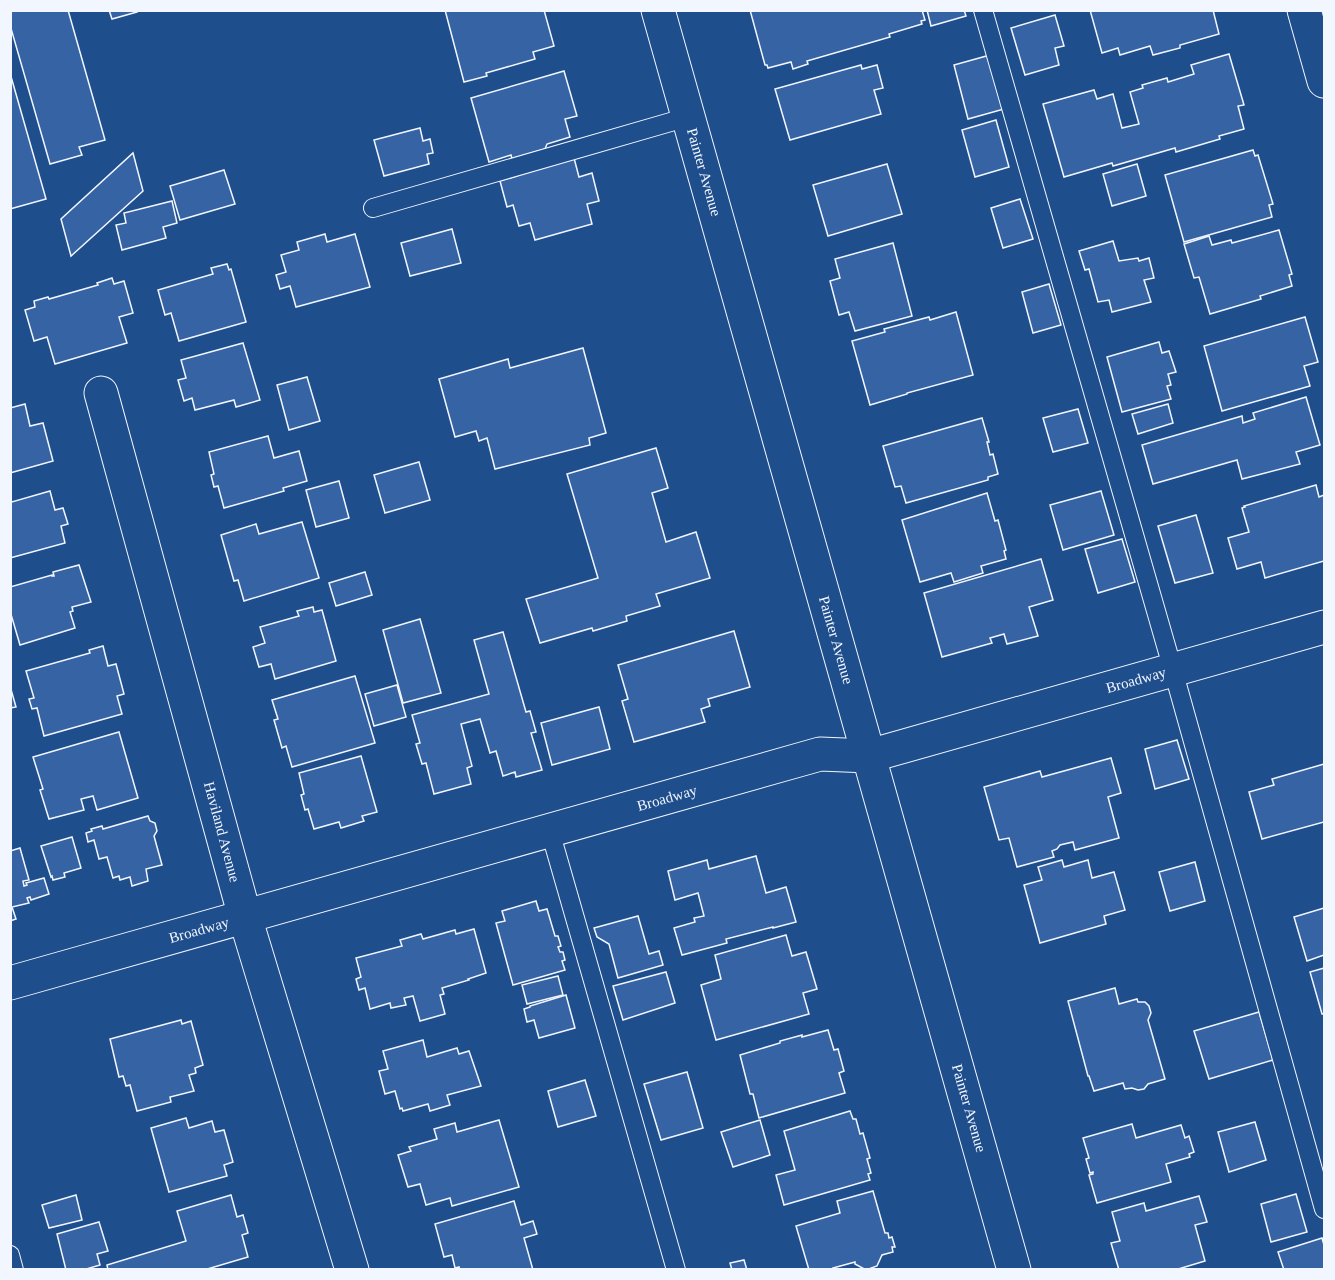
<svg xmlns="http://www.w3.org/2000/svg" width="1335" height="1280" font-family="Georgia,serif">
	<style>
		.building { fill: #3563a3; stroke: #f2f6ff; stroke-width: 1.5 }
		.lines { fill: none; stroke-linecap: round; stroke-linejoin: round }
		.lane-casing { stroke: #f2f6ff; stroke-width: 20 }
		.street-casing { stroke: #f2f6ff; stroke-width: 35 }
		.secondary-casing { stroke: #f2f6ff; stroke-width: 35 }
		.lane { stroke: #1f4e8c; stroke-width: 18 }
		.street { stroke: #1f4e8c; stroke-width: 33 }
		.secondary { stroke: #1f4e8c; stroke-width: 33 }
		.labels { text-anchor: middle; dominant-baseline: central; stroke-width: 4.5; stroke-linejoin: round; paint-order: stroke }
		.street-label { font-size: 15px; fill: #f2f6ff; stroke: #1f4e8c }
	</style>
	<rect width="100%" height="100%" fill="#1f4e8c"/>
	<g class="building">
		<path d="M10,10H68L105,140L79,147L82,155L50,164L10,25Z"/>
		<path d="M109,10H136L137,12L112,19Z"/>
		<path d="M445,10H544L554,46L533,52L535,59L486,73L487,76L464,82Z"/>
		<path d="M750,10H922L925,20L921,21L922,24L889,34L890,37L807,61L808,64L793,69L791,62L768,68L767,65H765Z"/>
		<path d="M927,10H964L966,16L931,26Z"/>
		<path d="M1090,10H1213L1219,34L1180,45V48L1153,55L1150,46L1120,55L1118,48L1102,53Z"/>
		<path d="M1055,15L1064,46L1055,48L1059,65L1025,75L1011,28Z"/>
		<path d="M1229,54L1244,105L1238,106L1244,129L1219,136L1220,139L1176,152L1175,148L1113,166L1112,163L1064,177L1043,104L1094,90L1097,99L1113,94L1122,128L1139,124L1130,92L1143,88L1142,85L1167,78L1168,82L1194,74L1191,65Z"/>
		<path d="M990,55L1004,109L968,119L954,65Z"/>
		<path d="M861,65L862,69L877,65L883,88L874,90L881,114L790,140L775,89Z"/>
		<path d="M564,71L577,116L565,119L570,137L547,144L545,149L512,159L511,155L489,162L471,98Z"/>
		<path d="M10,73L46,199L10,209Z"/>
		<path d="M996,120L1009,167L975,177L962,130Z"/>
		<path d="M420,128L423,141L430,139L433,153L427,154L429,164L384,176L374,140Z"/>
		<path d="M1253,150L1255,156L1258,155L1273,204L1269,205L1272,217L1184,242L1165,175Z"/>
		<path d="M133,153L143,191L71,256L61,219Z"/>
		<path d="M574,158L579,177L592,173L599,201L587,204L592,224L535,240L530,223L519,226L513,205L507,207L500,181L517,176V174Z"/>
		<path d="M887,164L902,214L828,236L813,185Z"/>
		<path d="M1137,164L1146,196L1112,206L1103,174Z"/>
		<path d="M224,170L235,204L180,220L170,186Z"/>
		<path d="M1020,199L1033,239L1003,248L991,208Z"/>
		<path d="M172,201L177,223L163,227L166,238L122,250L116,225L126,223L124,213Z"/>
		<path d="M452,229L461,263L410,276L401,243Z"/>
		<path d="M1279,230L1292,274L1289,275L1292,286L1260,296L1261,299L1210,314L1199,277L1194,278L1184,244L1209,236L1212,245L1231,240L1232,243Z"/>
		<path d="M325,234L327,242L355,234L370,287L296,307L290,286L280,289L276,275L286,272L281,255L299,250L297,242Z"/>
		<path d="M1113,241L1119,261L1138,258L1139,261L1149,258L1154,278L1144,280L1151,302L1112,312L1109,300L1098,302L1089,269L1085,270L1079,251Z"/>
		<path d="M893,243L912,316L855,331L849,312L839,315L830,281L840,278L835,259Z"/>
		<path d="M227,264L229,270L231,269L246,322L179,341L171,313L165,315L158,290L213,274L211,268Z"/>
		<path d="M112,278L114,284L124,281L133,313L119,317L127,343L55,364L47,337L34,341L25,310L35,307L34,301L48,297L49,299L98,285L97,283Z"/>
		<path d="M1049,284L1061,325L1033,333L1022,292Z"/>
		<path d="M956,312L973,375L907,393V394L870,405L852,341L885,332L884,329L929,317L930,320Z"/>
		<path d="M1305,317L1318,362L1304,366L1310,386L1222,411L1204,346Z"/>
		<path d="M1159,342L1162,353L1169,351L1176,372L1168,374L1171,385L1167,386L1171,399L1122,412L1107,357Z"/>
		<path d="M243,343L260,400L236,407L234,400L195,410L192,398L184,401L178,380L186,378L181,360Z"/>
		<path d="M583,348L606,433L589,438L590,445L495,469L487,438L479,441L476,431L455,437L439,379L508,359L510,368Z"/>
		<path d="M307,377L320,421L289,430L277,385Z"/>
		<path d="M1306,397L1320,445L1296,452L1300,464L1242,479L1237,460L1153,484L1142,445L1242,416L1243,423L1255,419L1253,413Z"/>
		<path d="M25,404L30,426L43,423L53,461L10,473V408Z"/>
		<path d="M1168,404L1173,423L1138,434L1132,414Z"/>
		<path d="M1078,409L1088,443L1053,452L1043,418Z"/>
		<path d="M982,418L989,442H987L990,455L993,454L998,474L988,477V480L906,503L901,486L895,487L883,446Z"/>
		<path d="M268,436L274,458L299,451L307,481L283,488L284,491L224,508L218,486L214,487L211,475L214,474L209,452Z"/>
		<path d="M656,448L668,488L652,493L666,542L696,532L710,578L656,594L660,606L626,616L627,621L593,631L592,628L540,643L526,599L598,578L567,474Z"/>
		<path d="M419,462L430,500L385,513L374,475Z"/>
		<path d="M339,481L349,518L316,527L306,490Z"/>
		<path d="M1316,485L1319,497L1324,495V561L1265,578L1261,562L1237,569L1228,538L1249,532L1242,508L1245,507L1244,506Z"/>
		<path d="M50,491L55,510L63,508L68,524L61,526L65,543L10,558V499L12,502Z"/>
		<path d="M1101,491L1114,535L1063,550L1050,505Z"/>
		<path d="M987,493L995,521L998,520L1006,550L1004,551L1006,559L981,566L983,573L954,582L951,573L920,582L902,520Z"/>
		<path d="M1196,515L1213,573L1175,583L1158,526Z"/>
		<path d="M302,522L319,578L244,601L238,580L234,581L221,535L256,524L259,534Z"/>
		<path d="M1122,539L1135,582L1098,593L1085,549Z"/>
		<path d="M1041,559L1053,600L1029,607L1038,636L1007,644L1004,634L990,638L992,643L942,657L924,593Z"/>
		<path d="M79,565L91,602L72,607L73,611L70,612L75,628L20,645L10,611V587L52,575V576H54L53,572Z"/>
		<path d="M365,572L372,595L336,606L329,583Z"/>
		<path d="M313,607L314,612L322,610L336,661L275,679L271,664L259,667L253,647L265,643L260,627L299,616L297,611Z"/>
		<path d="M420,619L441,693L403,703L383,630Z"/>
		<path d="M734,631L750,687L708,699L710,706L701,709L705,722L634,742L622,701L628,699L618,665Z"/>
		<path d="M503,632L526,712L530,711L536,732L531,733L542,770L516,777L515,772L503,776L496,751L490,753L480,719L461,724L472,766L467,768L471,784L434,794L426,763L422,764L416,744L420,743L412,715L489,694L474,640Z"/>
		<path d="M103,646L108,666L116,664L124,694L117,696L122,714L44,736L37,708L32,709L29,699L34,698L26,671L90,653L89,650Z"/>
		<path d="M355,676L375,743L292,767L286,746L282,748L274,720L278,719L272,700Z"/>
		<path d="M397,685L406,717L374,726L365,694Z"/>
		<path d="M10,686L16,707L10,708Z"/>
		<path d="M599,707L610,749L552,765L541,723Z"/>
		<path d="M119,732L138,798L97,810L93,796L81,799L84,810L49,819L40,790L43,789L33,757Z"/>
		<path d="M1177,740L1189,779L1155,789L1145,749Z"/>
		<path d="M361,756L377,812L362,816L364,821L341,828L339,822L314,829L308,809L305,810L301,795L304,794L299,773Z"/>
		<path d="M1111,758L1121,793L1108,797L1119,838L1075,850L1073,842L1060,845L1057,849L1052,851L1054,857L1017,867L1009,838L999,840L984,787L1040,771L1042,777Z"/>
		<path d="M1324,764V822L1262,839L1249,792L1274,785L1272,779Z"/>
		<path d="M148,816L150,821L155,823L157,831L154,836L162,865L146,869L148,881L132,886L130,877L120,880L119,876L113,878L107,857L99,859L94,840L88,842L86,833L92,831L91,829L102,826L103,829Z"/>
		<path d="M72,837L81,868L64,873L65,877L53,880L52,876L51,877L41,846Z"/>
		<path d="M20,848L29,880L23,881L24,886L27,885L26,883L44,878L49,894L31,900L30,897L27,898L29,903L12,907L16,919L10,921V851Z"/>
		<path d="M756,856L766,893L786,887L796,922L773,928V927L726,939L727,943L682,955L674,928L695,922L694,918L704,916L698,893L675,900L668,871L707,860L709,869Z"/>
		<path d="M1062,860L1064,867L1088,860L1092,878L1114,872L1125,910L1104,916L1106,924L1040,943L1024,885L1042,880L1038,867Z"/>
		<path d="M1195,862L1205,901L1170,911L1159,872Z"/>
		<path d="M536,901L539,911L547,909L555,936H558L561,946L558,947L560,952H563L565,960L562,961L565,970L513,985L496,923L505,921L502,911Z"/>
		<path d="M1324,908V955L1307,961L1294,917Z"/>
		<path d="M638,916L649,954L659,951L663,965L618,978L609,944L597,937L594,928Z"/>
		<path d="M474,929L486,973L468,979L469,980L442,988L444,994L440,995L445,1014L420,1021L413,996L404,998L406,1005L391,1008L390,1003L370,1009L365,988L359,990L356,979L361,977L356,958L402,946L400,940L421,934L423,939L455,930L456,934Z"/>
		<path d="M786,935L792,956L806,952L817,989L803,993L809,1014L716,1040L701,985L721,979L715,955Z"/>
		<path d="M1324,968V1014H1322L1310,972Z"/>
		<path d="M666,972L675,1003L623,1020L613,986Z"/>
		<path d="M558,976L563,995L527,1004L522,985Z"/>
		<path d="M1115,988L1119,1004L1137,999L1138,1002H1145L1149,1006L1151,1013L1148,1020L1165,1079L1148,1084L1144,1089L1138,1090L1132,1088L1125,1089L1123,1083L1094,1091L1089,1076H1088L1068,1001Z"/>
		<path d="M566,995L575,1028L539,1038L534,1020L527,1022L524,1009L530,1007V1006Z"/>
		<path d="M1259,1012L1273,1060L1209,1079L1194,1031Z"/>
		<path d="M181,1020L182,1024L191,1021L203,1065L195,1068L196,1073L189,1075L194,1091L170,1097L171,1102L137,1111L130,1085L126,1086L123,1076L119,1077L110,1039Z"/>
		<path d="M828,1030L834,1050L838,1049L844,1071L839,1073L845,1093L759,1118L753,1094H750L740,1055L780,1043V1041L802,1035V1037Z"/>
		<path d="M423,1040L427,1057L457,1048L459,1054L469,1051L481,1086L447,1095L450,1105L430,1111L428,1104L403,1111L402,1108L400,1109L395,1091L385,1094L379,1071L388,1069L383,1051Z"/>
		<path d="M687,1072L703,1128L661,1140L644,1084Z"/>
		<path d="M585,1080L596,1116L558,1127L548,1091Z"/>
		<path d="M850,1111L853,1119H856L860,1134L863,1133L870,1158L867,1159L871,1173L868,1174L870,1180L784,1205L776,1175L795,1170L784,1131Z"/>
		<path d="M186,1118L189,1128L212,1121L215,1132L224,1130L233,1162L224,1165L227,1176L169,1192L151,1128Z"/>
		<path d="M499,1120L519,1187L452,1206L450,1198L426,1205L420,1184L408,1187L398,1155L411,1151L409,1147L437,1139L434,1129L455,1123L457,1132Z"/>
		<path d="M760,1120L770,1155L733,1167L721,1132Z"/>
		<path d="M1255,1122L1266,1160L1229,1172L1218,1132Z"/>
		<path d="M1132,1124L1136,1138L1181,1125L1185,1138L1189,1136L1194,1152L1189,1154L1190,1157L1166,1164L1171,1182L1097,1203L1089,1175L1093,1174V1172L1090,1173L1086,1159L1089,1158L1083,1138Z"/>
		<path d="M873,1191L885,1233H888L889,1238L892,1237L895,1247H892L893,1252L882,1255L877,1266L866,1270L855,1264V1262L833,1268L834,1270H809L796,1226L840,1213L837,1201Z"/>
		<path d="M1296,1194L1307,1232L1271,1242L1261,1204Z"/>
		<path d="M76,1195L82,1220L49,1228L42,1205Z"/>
		<path d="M231,1195L237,1217L243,1215L248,1233L242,1235L248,1257L204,1270H108L107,1265L186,1241L177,1211Z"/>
		<path d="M1199,1196L1207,1222L1195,1225L1205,1261L1175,1270H1119L1111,1243L1120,1241L1112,1212L1144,1203L1146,1211Z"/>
		<path d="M514,1201L521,1225L533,1221L537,1234L524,1238L533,1270H460L459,1267L455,1268L452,1255L444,1257L435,1224Z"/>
		<path d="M99,1222L108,1251L97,1254L100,1265L83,1270H66L57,1234Z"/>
		<path d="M1322,1238L1324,1245V1270H1284L1278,1252Z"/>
		<path d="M744,1260L747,1270H732L730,1263Z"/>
	</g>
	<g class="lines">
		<defs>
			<g id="lane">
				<path d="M983,10L1173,670L1324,1209"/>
				<path d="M373,208L688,117"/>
				<path d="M550,831L676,1270"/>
				<path d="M10,1255L14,1270"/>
			</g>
			<g id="street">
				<path d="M1304,10L1324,81"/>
				<path d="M101,393L245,917L352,1270"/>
				<path d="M10,983L820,754L869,756"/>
			</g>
			<g id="secondary">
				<path d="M658,10L1014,1270"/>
				<path d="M869,756L1324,627"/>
			</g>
		</defs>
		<use href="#lane" class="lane-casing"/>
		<use href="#street" class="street-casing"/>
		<use href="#secondary" class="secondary-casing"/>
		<use href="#lane" class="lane"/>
		<use href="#street" class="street"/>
		<use href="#secondary" class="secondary"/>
	</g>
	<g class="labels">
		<g class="street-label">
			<text transform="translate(704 172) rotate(74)">Painter Avenue</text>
			<text transform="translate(836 640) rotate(74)">Painter Avenue</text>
			<text transform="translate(1136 680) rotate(-16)">Broadway</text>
			<text transform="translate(667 798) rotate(-16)">Broadway</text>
			<text transform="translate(222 832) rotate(75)">Haviland Avenue</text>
			<text transform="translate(199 930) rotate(-16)">Broadway</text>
			<text transform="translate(969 1108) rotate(74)">Painter Avenue</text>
		</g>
	</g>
	<rect width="1335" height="1280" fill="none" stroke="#f2f6ff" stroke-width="24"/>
</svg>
